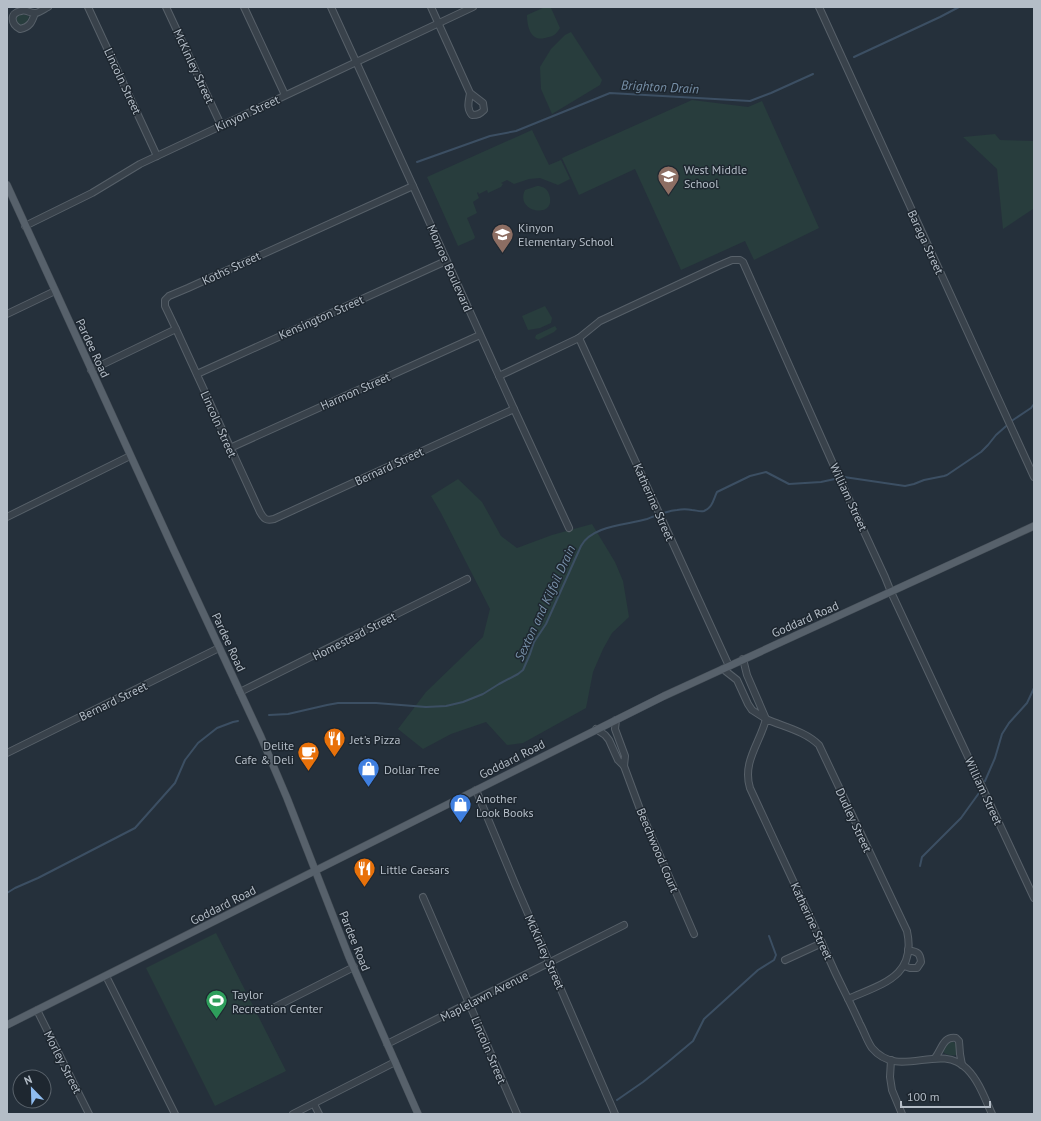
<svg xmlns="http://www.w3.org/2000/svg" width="1041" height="1121" font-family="'PT Sans',sans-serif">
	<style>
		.green { fill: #283d3d }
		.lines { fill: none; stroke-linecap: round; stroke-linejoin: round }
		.stream { stroke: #3c4f63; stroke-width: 2 }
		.minor-casing { stroke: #576069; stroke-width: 8 }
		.major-casing { stroke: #424b54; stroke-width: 8 }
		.minor { stroke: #39424b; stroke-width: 6 }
		.major { stroke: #57616b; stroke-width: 7 }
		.labels { text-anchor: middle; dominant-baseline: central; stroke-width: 3; stroke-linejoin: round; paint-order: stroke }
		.street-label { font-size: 12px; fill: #b4bdc7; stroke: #1e2730 }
		.poi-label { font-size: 12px; fill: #b4bdc7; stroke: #1e2730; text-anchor: start }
		.water-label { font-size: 13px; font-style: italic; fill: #7790a8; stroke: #1e2730 }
	</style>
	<rect width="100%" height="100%" fill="#25303b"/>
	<g class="green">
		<path d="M545,7L551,8L560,28C558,31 556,34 554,35C551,37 547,37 545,38C530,42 527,25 527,15Z"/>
		<path d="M21,14L29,16L27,22L24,25H19L17,22V17Z"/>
		<path d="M571,32L602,80L600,85L552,114L541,89L540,67L551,49L565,35Z"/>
		<path d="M692,100L748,107L762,101L819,228L754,260L745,241L681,270L635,169L579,195L562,158Z"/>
		<path d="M532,130L549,165L561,160L570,179L558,185L540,178L529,179L514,184L507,180L501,183L503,184L501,187L488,193L487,190L479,194L478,192L477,193L479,198L473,202L477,213L467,218L475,237L474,239L458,246L427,177Z"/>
		<path d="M995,134L1000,140L1034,141V206L1033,209L1003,229L997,169L963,137Z"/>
		<path d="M537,186C542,186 547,188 549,194C558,220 514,213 525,190Z"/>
		<path d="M545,306L552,318L551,323L540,328L528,330L522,316Z"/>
		<path d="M555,326L557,329L554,332L538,340L535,338L536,335Z"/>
		<path d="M458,479L482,502L501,536L517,548L552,535L592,524L615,562L623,581L629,617L612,633L603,649L593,672L586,708L523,743L507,745L486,722L451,734L423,749L398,729L426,692L483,637L490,609L441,513L431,496Z"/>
		<path d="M216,933L286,1071L215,1106L146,968Z"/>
		<path d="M952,1041L956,1044V1055C953,1056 946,1055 943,1052L949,1042Z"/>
	</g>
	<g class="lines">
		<g class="stream">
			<path d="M854,57L940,17L959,7"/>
			<path d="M417,162L490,136L516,131L610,93L750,101L771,93L813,74"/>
			<path d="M269,715L288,714L327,705L338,703H376L426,707L446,706L463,702L483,694L499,684L518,674L523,670L530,654L534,642L546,624L581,546C592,525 628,525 647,519C657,515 666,511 677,510C682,509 687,509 692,510C696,510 699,512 704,511C713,507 713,500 717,492L750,476L766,472L789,484L821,482L844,477L905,486L914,484L924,480L944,476L947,475L981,452L988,445L996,435L1013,420L1031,408L1034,404"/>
			<path d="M985,781L995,758L1002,734L1009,723L1027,703L1034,688"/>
			<path d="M920,866L922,857L961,818L979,793"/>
			<path d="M7,893L15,888L38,878L135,828L175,783L185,760L198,743L217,728L233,722L238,721"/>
			<path d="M617,1100L643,1082L668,1062L693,1041L704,1019L758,970L774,960L776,955L769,936"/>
		</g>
		<defs>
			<g id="minor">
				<path d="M88,7L157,156"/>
				<path d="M166,7L221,125"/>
				<path d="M244,7L285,95"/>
				<path d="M331,7L413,186L514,409L569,528"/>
				<path d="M431,7L470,93C469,101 466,108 472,115C478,115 480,114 484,110L483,103L470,93"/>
				<path d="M819,7L1034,477"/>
				<path d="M35,13C32,22 30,27 20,29C11,24 9,13 21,11C26,9 31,14 36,13C40,12 44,9 48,7"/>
				<path d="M413,186L188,288L169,296L165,300V306L176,329L260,512C264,519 266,521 274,519L514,409"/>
				<path d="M25,226L92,193L140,164L473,7"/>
				<path d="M7,314L55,291"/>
				<path d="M579,338L729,666"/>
				<path d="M91,370L176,329"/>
				<path d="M197,374L446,261"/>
				<path d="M499,376L579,338L600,321L718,266L732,260H740L743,262L842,484L885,577L891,592L1034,898"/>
				<path d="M230,448L480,335"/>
				<path d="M7,517L130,456"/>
				<path d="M723,669L737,680L748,704L752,710L766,719L747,675L743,659"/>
				<path d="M240,692L467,579"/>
				<path d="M596,729L605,735L609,740L618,760L624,766L625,756L615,729L616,720"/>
				<path d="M7,753L219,648"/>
				<path d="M624,766L641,812L694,934"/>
				<path d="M476,790L516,886L615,1114"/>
				<path d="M423,897L517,1114"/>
				<path d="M785,960L822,943"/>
				<path d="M904,966L910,968H917L921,962C920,953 918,952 908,950"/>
				<path d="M106,976L175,1114"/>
				<path d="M848,999C881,984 917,977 907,931L819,745C805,731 784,727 766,719C760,743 742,762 750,788C778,849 807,910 835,972C843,989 852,1006 860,1024C864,1031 867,1041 872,1048C900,1081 939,1041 967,1069C979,1081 985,1099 992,1114"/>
				<path d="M271,1009L354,967"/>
				<path d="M37,1010L89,1114"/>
				<path d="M387,1044L624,925"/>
				<path d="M935,1058C942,1049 943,1036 956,1038L959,1041L960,1054L962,1065"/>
				<path d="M891,1060L890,1077L892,1090L902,1114"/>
				<path d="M314,1104L319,1114"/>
				<path d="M293,1114L395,1062"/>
			</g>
			<g id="major">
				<path d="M7,185L172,546L261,737L287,798L349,957L418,1114"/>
				<path d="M7,1025L664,696L1034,526"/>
			</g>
		</defs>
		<use href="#minor" class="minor-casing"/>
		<use href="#major" class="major-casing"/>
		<use href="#minor" class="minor"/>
		<use href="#major" class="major"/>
	</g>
	<defs>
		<symbol id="school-pin" viewBox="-11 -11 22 30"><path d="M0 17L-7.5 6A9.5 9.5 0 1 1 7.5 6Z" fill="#8d6e63" stroke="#1e2730"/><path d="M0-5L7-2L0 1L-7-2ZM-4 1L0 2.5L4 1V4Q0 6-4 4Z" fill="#fff"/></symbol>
		<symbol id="restaurant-pin" viewBox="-11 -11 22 30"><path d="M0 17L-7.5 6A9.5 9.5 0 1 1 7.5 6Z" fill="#e8710a" stroke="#1e2730"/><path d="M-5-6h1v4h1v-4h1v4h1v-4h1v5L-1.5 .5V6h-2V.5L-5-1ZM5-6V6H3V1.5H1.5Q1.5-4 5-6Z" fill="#fff"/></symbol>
		<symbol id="cafe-pin" viewBox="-11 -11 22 30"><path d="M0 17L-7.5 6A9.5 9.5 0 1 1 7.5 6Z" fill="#e8710a" stroke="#1e2730"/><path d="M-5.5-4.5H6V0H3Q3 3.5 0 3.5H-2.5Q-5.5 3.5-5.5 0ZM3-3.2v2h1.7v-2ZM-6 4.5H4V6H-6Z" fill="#fff"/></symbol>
		<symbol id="shop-pin" viewBox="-11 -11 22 30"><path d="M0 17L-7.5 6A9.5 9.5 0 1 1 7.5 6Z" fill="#3f7fe0" stroke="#1e2730"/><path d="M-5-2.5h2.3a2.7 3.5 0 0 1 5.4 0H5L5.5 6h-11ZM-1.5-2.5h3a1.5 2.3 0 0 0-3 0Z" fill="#fff"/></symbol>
		<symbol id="stadium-pin" viewBox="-11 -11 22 30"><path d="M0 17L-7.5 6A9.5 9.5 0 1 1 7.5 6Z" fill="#2e9e5b" stroke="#1e2730"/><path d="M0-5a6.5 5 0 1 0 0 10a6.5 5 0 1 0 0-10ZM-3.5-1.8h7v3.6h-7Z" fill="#fff"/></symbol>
	</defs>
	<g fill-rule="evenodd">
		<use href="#school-pin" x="656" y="164" width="25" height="34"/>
		<use href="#school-pin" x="490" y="222" width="25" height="34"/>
		<use href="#restaurant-pin" x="322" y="726" width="25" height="34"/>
		<use href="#cafe-pin" x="296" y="740" width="25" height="34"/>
		<use href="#shop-pin" x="356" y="756" width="25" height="34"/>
		<use href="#shop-pin" x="448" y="792" width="25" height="34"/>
		<use href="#restaurant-pin" x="352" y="856" width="25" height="34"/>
		<use href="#stadium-pin" x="204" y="988" width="25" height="34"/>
	</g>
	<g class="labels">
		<g class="street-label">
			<text transform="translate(194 66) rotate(65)">McKinley Street</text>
			<text transform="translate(123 81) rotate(65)">Lincoln Street</text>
			<text transform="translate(247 113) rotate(-25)">Kinyon Street</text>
			<text transform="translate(926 242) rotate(65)">Baraga Street</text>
			<text transform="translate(231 268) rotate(-25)">Koths Street</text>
			<text transform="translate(450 268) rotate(66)">Monroe Boulevard</text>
			<text transform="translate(321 317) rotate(-24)">Kensington Street</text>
			<text transform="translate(93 348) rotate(65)">Pardee Road</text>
			<text transform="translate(355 391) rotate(-24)">Harmon Street</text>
			<text transform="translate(219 424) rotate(66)">Lincoln Street</text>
			<text transform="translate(389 466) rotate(-25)">Bernard Street</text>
			<text transform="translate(849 497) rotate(65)">William Street</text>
			<text transform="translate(654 502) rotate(66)">Katherine Street</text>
			<text transform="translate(805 619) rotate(-24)">Goddard Road</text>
			<text transform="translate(354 636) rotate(-27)">Homestead Street</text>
			<text transform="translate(229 642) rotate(65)">Pardee Road</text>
			<text transform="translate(113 701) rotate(-26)">Bernard Street</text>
			<text transform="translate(512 759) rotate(-27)">Goddard Road</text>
			<text transform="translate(984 791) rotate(65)">William Street</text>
			<text transform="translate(854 820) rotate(65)">Dudley Street</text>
			<text transform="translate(658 850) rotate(67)">Beechwood Court</text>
			<text transform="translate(223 905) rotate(-27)">Goddard Road</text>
			<text transform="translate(812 921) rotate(65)">Katherine Street</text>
			<text transform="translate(355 941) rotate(68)">Pardee Road</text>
			<text transform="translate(545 952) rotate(66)">McKinley Street</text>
			<text transform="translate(484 996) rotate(-27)">Maplelawn Avenue</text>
			<text transform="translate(489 1050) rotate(67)">Lincoln Street</text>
			<text transform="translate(63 1062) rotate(63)">Morley Street</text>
		</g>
		<g class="poi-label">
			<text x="684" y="169">West Middle<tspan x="684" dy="14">School</tspan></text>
			<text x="518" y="227">Kinyon<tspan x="518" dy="14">Elementary School</tspan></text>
			<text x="350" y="739">Jet's Pizza</text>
			<text x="294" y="745" text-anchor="end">Delite<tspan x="294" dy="14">Cafe &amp; Deli</tspan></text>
			<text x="384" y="769">Dollar Tree</text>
			<text x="476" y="798">Another<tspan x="476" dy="14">Look Books</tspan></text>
			<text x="380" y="869">Little Caesars</text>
			<text x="232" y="994">Taylor<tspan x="232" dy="14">Recreation Center</tspan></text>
		</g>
		<g class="water-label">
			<text transform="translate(660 87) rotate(3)">Brighton Drain</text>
			<text transform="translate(545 603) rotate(-65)">Sexton and Kilfoil Drain</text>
		</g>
	</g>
	<rect width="1041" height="1121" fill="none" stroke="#b4bdc7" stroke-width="16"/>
	<g transform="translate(32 1089) rotate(337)"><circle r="19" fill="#1e2730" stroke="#5a636c"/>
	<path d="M0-3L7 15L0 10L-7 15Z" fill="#90bdf0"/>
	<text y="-6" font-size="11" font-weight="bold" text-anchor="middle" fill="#b4bdc7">N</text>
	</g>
	<path d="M901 1101v6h89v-6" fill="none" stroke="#b4bdc7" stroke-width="2"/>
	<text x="907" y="1101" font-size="12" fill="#b4bdc7" stroke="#1e2730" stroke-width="3" paint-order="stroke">100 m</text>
</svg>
